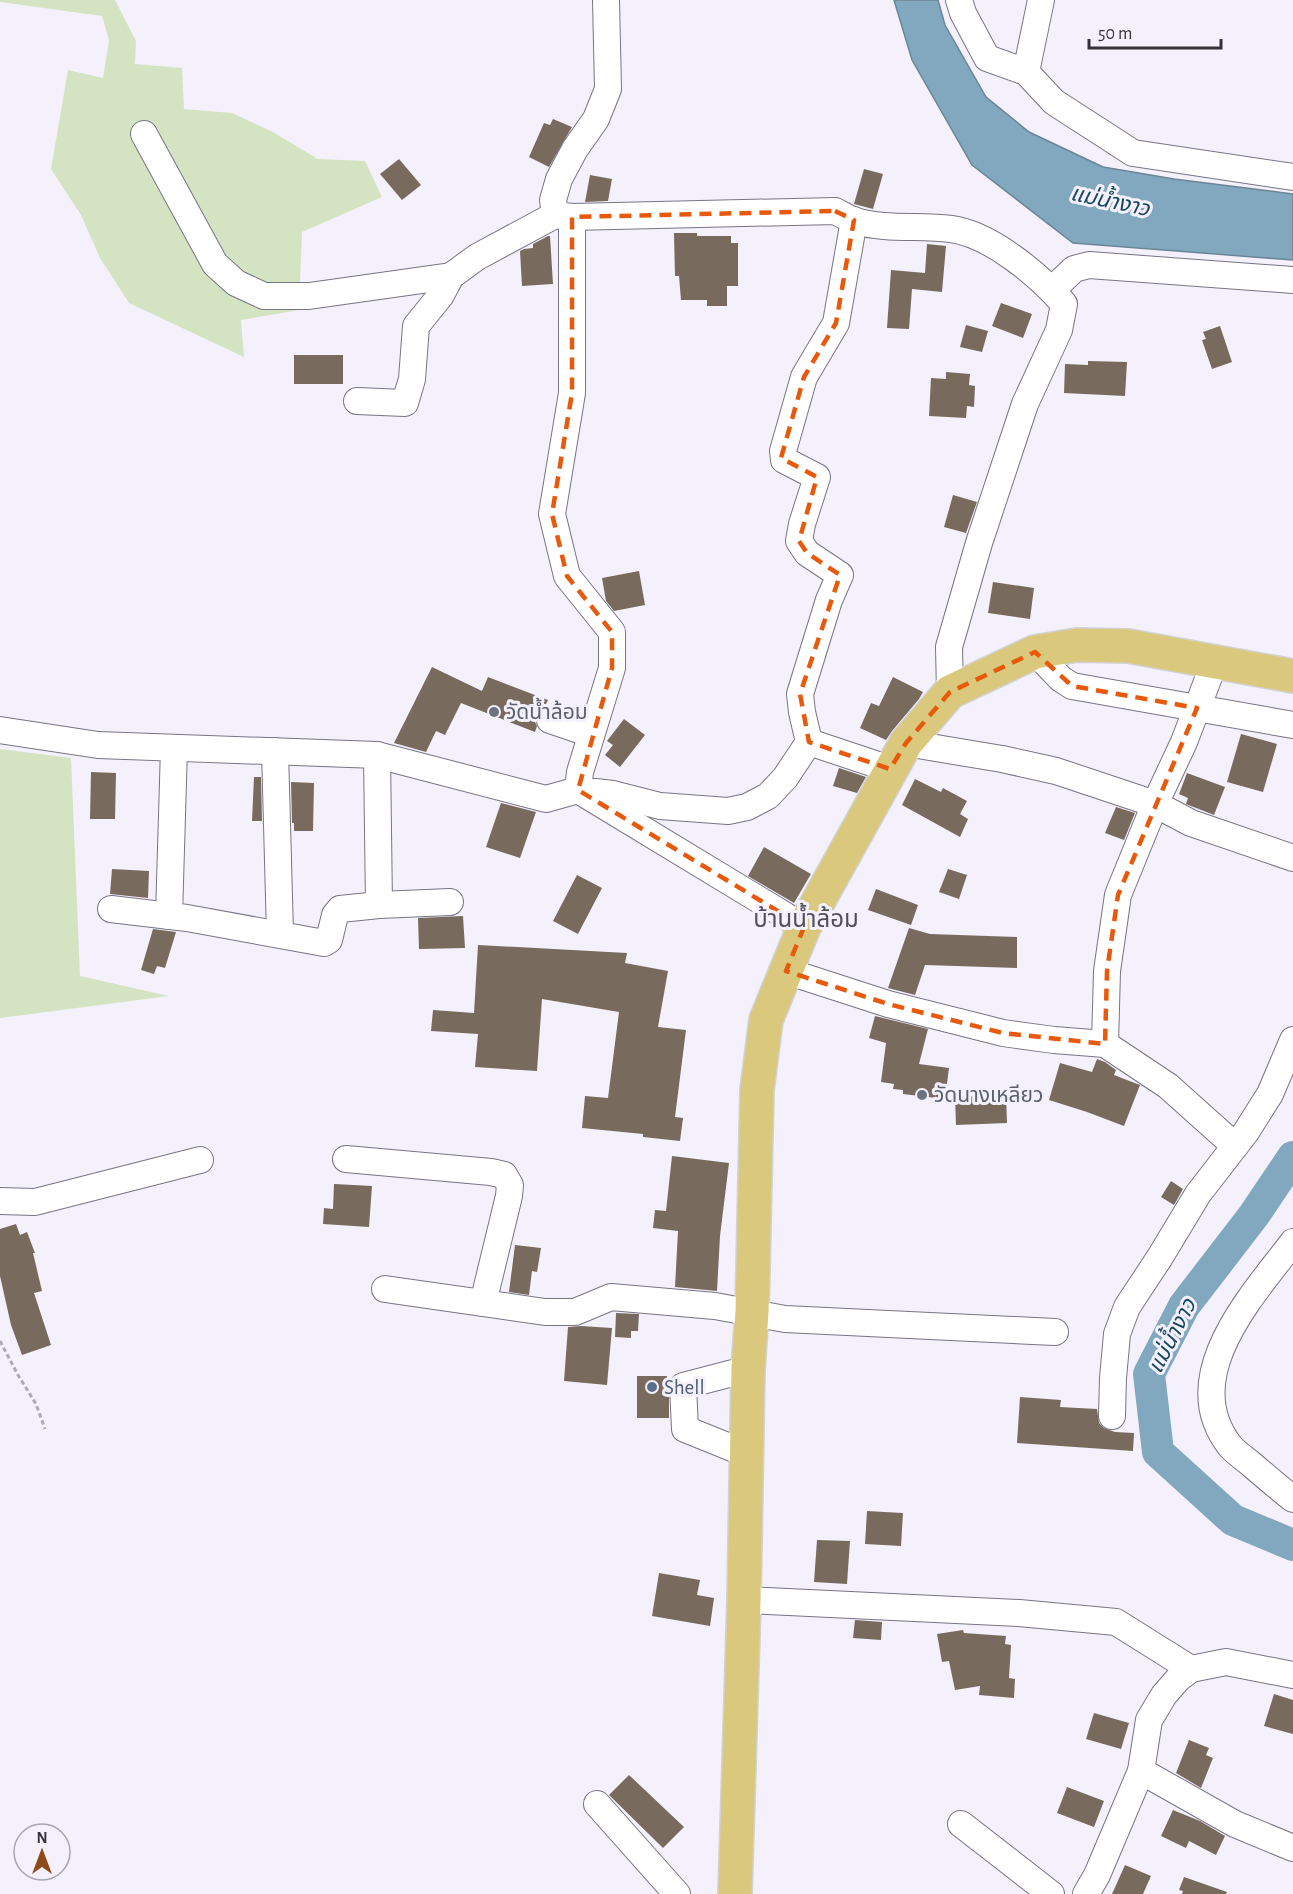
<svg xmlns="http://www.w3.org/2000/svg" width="1293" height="1894" font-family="'Alegreya Sans','Noto Sans Thai',sans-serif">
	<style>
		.green { fill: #d4e4c2 }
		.water { fill: #82a8bf; stroke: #6b8597; stroke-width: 1.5 }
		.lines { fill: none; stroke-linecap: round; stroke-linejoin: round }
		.river { stroke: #82a8bf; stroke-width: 32 }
		.building { fill: #786b5e }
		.minor-casing { stroke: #777484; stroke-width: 28 }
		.major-casing { stroke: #d2d2d3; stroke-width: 36 }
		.path { stroke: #adaab4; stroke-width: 3; stroke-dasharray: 4.5 3; stroke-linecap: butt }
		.minor { stroke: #fff; stroke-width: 26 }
		.major { stroke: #dac87d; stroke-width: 33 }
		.marked { fill: none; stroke: #e8590c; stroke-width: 4.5; stroke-dasharray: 12 8; stroke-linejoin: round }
		.worship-dot { fill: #6b7280; stroke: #f4f1fd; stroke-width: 2 }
		.service-dot { fill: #5c6f8a; stroke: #f4f1fd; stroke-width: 2 }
		.labels { text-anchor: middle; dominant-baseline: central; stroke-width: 6; stroke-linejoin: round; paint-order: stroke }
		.worship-label { font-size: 21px; fill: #5b616d; stroke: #f4f1fd; text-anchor: start }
		.service-label { font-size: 21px; fill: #4e5e75; stroke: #f4f1fd; text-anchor: start }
		.water-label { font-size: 22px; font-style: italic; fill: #174760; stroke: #f4f1fd }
		.quarter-label { font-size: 24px; fill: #524e5e; stroke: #f4f1fd }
	</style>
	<rect width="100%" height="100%" fill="#f4f1fd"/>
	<g class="green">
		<path d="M0,0H115L136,41L135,64L182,68L184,109L232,113L273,132L318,159L365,161L382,197L302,232L299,310L241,320L244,357L129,303L100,258L81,215L51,169L68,70L103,78L109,40L102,16L0,2Z"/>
		<path d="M0,749L71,758L80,976L169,996L0,1018Z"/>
	</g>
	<path class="water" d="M894,0H938L945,25L986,97L1029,132L1103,167L1174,179L1293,194V260L1073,243L972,165L912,60Z"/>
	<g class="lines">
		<path class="river" d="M1293,1157L1254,1215L1184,1306L1149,1374L1158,1452L1233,1520L1293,1545"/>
	</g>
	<g class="building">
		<path d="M553,119L572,127L549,167L529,157L544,123L550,125Z"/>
		<path d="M399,159L421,185L402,200L380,174Z"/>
		<path d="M864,169L883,174L873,209L854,204Z"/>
		<path d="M590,175L612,179L608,201L585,202Z"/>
		<path d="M674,233H697V236H731V243H738V286H727V306H707V300H681L679,276H675Z"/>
		<path d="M548,236H550L553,284L522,286L520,251L524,249L533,248V244Z"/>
		<path d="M927,244L946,246L942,292L912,289L909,329L887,328L891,270L925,273Z"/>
		<path d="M1001,303L1032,314L1023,338L992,326Z"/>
		<path d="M966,325L988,331L982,352L960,347Z"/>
		<path d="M1220,326L1232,362L1212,369L1202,340L1206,339L1203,332Z"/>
		<rect x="294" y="355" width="49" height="29"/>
		<path d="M1088,361L1127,362L1125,396L1064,393L1065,364L1088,365Z"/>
		<path d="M946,372L970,374L969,385L975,386L974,407L967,406L966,418L929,416L931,378L946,379Z"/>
		<path d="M953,495L977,502L966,533L944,527Z"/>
		<path d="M639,571L645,605L614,611L606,601L602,578Z"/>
		<path d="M993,582L1034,588L1030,619L988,613Z"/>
		<path d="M432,667L482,691L488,677L548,700L545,706L540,709L536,715L535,722L537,726L535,732L461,703L445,735L436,731L426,752L394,743Z"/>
		<path d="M893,677L923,692L919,699L892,731L886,740L860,728L871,703L879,706Z"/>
		<path d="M624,719L645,735L620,767L605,755L613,745L607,741Z"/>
		<path d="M1241,734L1277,744L1263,792L1227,782Z"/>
		<path d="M839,768L866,777L857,793L833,786Z"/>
		<path d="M91,772L116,773L115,819H90Z"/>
		<path d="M1187,773L1225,787L1214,815L1186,804L1188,798L1179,794Z"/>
		<path d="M254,777H261L262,821H252Z"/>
		<path d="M915,779L941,792L943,788L967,801L960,814L968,819L960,837L902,805Z"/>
		<path d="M291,782L314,783L313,831H294V823H292Z"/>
		<path d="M501,803L536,812L520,858L486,847Z"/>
		<path d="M1116,807L1135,813L1124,840L1105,833Z"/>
		<path d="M764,847L811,874L794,903L748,876Z"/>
		<path d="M112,869L149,871L148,898L110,894Z"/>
		<path d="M948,869L967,875L959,899L939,892Z"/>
		<path d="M577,875L602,888L578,934L553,921Z"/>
		<path d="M876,889L918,905L911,925L868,910Z"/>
		<path d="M463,916L465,948L419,949L418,918Z"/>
		<path d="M909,928L930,934L1017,937V968L925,965L915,995L888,988Z"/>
		<path d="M153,929L176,932L165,968L157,966L154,974L141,970Z"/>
		<path d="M478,945L627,953L625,963L668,971L658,1027L686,1030L675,1117L683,1118L680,1141L643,1137V1134L582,1128L585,1096L608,1098L619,1012L542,999L537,1071L475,1067L478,1034L431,1031L433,1010L474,1013Z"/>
		<path d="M875,1016L928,1029L919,1064L949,1068L945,1099L903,1094V1090L893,1089L894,1084L881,1082L886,1043L869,1038Z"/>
		<path d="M1097,1059L1105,1062L1116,1070L1114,1075L1140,1085L1124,1126L1087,1112L1049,1100L1060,1063L1092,1072Z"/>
		<path d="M1006,1095L1007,1123L956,1125L955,1097Z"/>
		<path d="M672,1156L729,1163L720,1236L717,1291L675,1287L678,1231L653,1228L655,1210L666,1211Z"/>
		<path d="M1171,1181L1183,1189L1174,1205L1161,1197Z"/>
		<path d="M334,1184L372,1186L369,1227L323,1224L324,1208L333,1209Z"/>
		<path d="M16,1224L20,1235L27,1232L35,1253H33L42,1291L34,1293L51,1345L22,1355L11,1325L0,1276V1229Z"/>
		<path d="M515,1245L541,1248L537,1272L532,1271L529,1295L509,1292Z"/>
		<path d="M616,1313L639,1314L638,1331H631V1338L615,1337Z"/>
		<path d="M581,1326L612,1328L607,1385L564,1381L568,1327Z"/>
		<path d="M637,1376H667V1397H669V1418H637Z"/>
		<path d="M1020,1397L1061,1400L1060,1407L1097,1409L1099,1423L1104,1428L1115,1432L1134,1433L1133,1451L1017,1443Z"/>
		<path d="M867,1511L903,1513L901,1546L865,1544Z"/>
		<path d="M817,1540L850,1541L847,1584L814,1582Z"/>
		<path d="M659,1573L700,1580L697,1595L714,1598L710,1626L652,1616Z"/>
		<path d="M855,1620L882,1622L881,1640L853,1638Z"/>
		<path d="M963,1630L964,1633L1006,1636L1005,1644L1011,1645L1009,1678L1015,1679L1014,1698L979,1695L980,1686L955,1690L949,1661L942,1662L937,1634Z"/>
		<path d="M1274,1694L1293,1700V1734L1264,1726Z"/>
		<path d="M1094,1713L1129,1723L1121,1749L1086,1739Z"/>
		<path d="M1189,1740L1209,1748L1206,1755L1213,1758L1201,1788L1176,1773Z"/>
		<path d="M629,1775L684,1827L663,1848L609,1795Z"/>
		<path d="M1067,1787L1104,1801L1094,1827L1057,1813Z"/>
		<path d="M1173,1810L1200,1821L1225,1836L1216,1855L1189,1841L1186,1848L1161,1836Z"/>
		<path d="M1125,1865L1151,1876L1143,1894H1112Z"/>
		<path d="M1184,1877L1227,1892L1226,1894H1182L1183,1891L1179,1890Z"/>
	</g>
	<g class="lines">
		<defs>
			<g id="minor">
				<path d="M606,0L608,89L596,119L575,149L559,179L553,200L555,215L572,217L835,211C841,214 848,218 855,221C886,230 920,225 951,229C990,234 1039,275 1064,304L1059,330L1025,404L979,543L949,647L950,692"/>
				<path d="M959,0L963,13L987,58L1026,72L1054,102L1133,153L1293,177"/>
				<path d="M1026,72L1041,0"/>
				<path d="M144,134L215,264L236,283L264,296H309L451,276"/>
				<path d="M572,217V393L552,514L567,576L612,632V668L580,772L578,790L613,794L660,806L728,811L747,807L768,796L785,778L809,742L802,712L800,694L829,600L840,575L807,553L799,541L802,524L817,477L784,460L783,451L804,377L836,323L854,220"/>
				<path d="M1052,290L1074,269L1089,265L1293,280"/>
				<path d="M357,401L405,403L412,379L416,326L441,295L451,276L477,257L555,215"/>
				<path d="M1035,652L1061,679L1072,686L1293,725"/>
				<path d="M550,720L591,734"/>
				<path d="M0,730L98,745L377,755L546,799L578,790L804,927"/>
				<path d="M809,742L890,769"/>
				<path d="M906,743L1002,759L1056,771L1155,804L1191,823L1293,858"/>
				<path d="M275,751L280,934"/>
				<path d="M377,755L379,905"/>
				<path d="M111,909L187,918L324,943L329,940L335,915L340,909L379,905L450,902"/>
				<path d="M169,916L174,748"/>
				<path d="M786,971L888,1004L1003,1033L1054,1040L1105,1044L1168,1086L1235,1146"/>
				<path d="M1105,1044L1107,971L1118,895L1155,804L1184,742L1215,661"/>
				<path d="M346,1159L491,1172L504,1175L510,1185L509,1196L483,1303"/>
				<path d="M0,1201L35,1202L200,1160"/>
				<path d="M1293,1242C1252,1296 1176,1377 1230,1446C1236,1453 1244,1458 1251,1464C1265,1476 1279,1488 1293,1499"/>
				<path d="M385,1289L545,1312H575L611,1297L715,1306L785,1319L1055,1332"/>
				<path d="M1112,1416L1113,1378L1117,1334L1127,1307L1160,1257L1198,1194L1246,1132L1270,1094L1293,1040"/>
				<path d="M747,1454L685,1429L683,1386L748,1369"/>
				<path d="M744,1600L1019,1613L1116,1622L1191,1669"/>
				<path d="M1141,1771L1235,1824L1293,1848"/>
				<path d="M597,1804L677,1894"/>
				<path d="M961,1824L1051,1894"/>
				<path d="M1086,1894L1097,1875L1141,1771L1149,1720L1164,1695L1178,1679L1191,1669L1226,1662L1293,1675"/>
			</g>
			<path id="major" d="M735,1894L744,1600L748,1369L752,1312L757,1090L766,1020L804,927L906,743L950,692L1035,652L1077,645L1128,646L1293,676"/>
		</defs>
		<use href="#minor" class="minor-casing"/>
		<use href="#major" class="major-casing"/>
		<path class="path" d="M0,1341L18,1375L36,1404L45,1429"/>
		<use href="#minor" class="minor"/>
		<use href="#major" class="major"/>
	</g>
	<path class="marked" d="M835,211L854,220L836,323L804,377L781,458L817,477L799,541L807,553L840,575L800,694L809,742L890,769L906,743L950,692L1035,652L1072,686L1197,708L1118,895L1107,971L1105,1044L1003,1033L888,1004L786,971L804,927L578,790L612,668V632L567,576L552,514L572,393V217Z"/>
	<g class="worship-dot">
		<circle cx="494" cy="712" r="6"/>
		<circle cx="922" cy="1095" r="6"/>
	</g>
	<circle class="service-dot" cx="652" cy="1387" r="6"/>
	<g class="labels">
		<g class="worship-label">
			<text x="506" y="712">วัดน้ำล้อม</text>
			<text x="934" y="1095">วัดนางเหลียว</text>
		</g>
		<g class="service-label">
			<text x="664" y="1387">Shell</text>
		</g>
		<g class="water-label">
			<text transform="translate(1110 201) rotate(12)">แม่น้ำงาว</text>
			<text transform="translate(1172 1336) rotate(-63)">แม่น้ำงาว</text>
		</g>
		<g class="quarter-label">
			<text x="806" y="920">บ้านน้ำล้อม</text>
		</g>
	</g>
	<g transform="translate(42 1852)"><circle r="28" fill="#f4f1fd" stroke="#a7a5af" stroke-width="1.5"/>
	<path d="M0-4.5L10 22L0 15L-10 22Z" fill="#8e4b1a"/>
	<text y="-9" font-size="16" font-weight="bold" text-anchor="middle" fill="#343239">N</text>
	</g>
	<path d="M1089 39v9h132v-9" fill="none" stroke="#343239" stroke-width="3"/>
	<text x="1098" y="39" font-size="18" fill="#343239" stroke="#f4f1fd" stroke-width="4.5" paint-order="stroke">50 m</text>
</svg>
